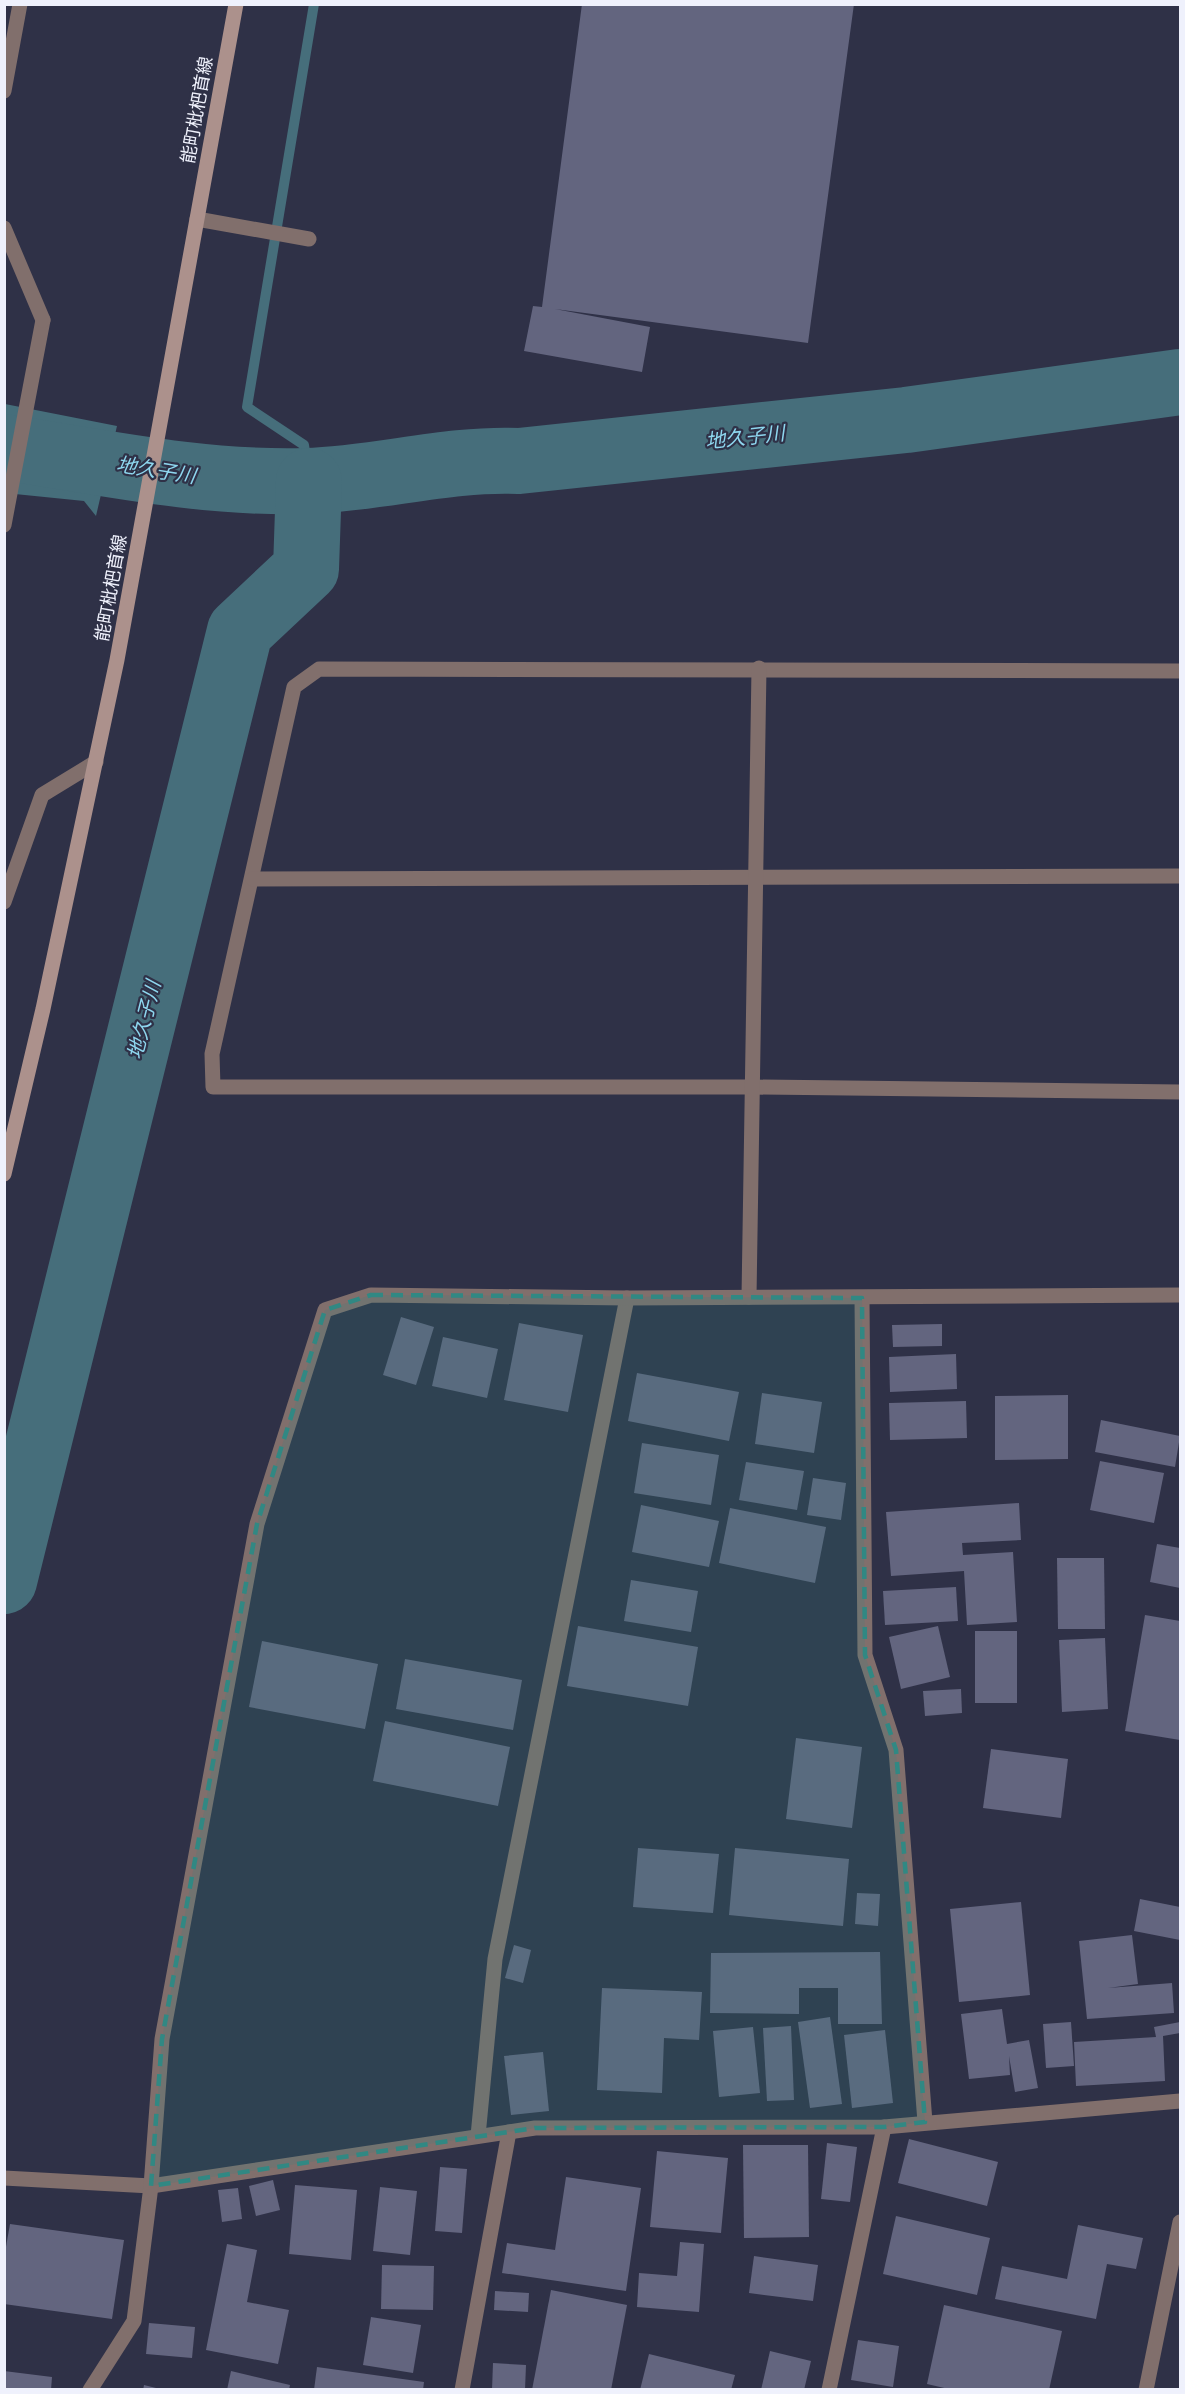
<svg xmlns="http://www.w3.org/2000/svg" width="1185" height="2394" font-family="'Fira Sans Condensed','Noto Sans JP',sans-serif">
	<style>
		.water { fill: #466e7b }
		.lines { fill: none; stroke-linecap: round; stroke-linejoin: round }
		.stream { stroke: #466e7b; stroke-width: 10 }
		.river { stroke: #466e7b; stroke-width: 66 }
		.building { fill: #63657f }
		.service { stroke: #816f6c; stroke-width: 15 }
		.minor { stroke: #816f6c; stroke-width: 15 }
		.tertiary { stroke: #816f6c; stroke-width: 15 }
		.secondary { stroke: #ac918c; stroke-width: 15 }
		.marked { fill: #318883; fill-opacity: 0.2; stroke: #318883; stroke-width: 4.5; stroke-dasharray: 12 8; stroke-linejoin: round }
		.labels { text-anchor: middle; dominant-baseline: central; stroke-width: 4.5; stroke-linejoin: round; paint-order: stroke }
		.street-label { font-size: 18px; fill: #eff1fc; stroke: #2f3147 }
		.water-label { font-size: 20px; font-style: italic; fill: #8ed7ef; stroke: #2f3147 }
	</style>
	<rect width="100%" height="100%" fill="#2f3147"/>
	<path class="water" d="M5,404L117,426L96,516L84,501L5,493Z"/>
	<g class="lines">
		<path class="stream" d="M309,481L304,445L247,407L314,4"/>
		<g class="river">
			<path d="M4,447C105,463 205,484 306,481C378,479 447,458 519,461L906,420L1180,382"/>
			<path d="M4,1581L240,631L306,569L309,481"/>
		</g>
	</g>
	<g class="building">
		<path d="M582,4H854L808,343L555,309L650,327L642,372L524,351L533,306L542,307Z"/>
		<path d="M401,1317L434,1327L416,1385L383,1375Z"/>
		<path d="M519,1323L583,1335L568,1412L504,1400Z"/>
		<path d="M942,1324V1346L893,1347L892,1325Z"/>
		<path d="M443,1337L498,1349L487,1398L432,1386Z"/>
		<path d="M956,1354L957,1389L890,1392L889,1357Z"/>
		<path d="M637,1373L739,1392L729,1441L628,1421Z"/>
		<path d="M762,1393L822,1402L814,1453L755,1444Z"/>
		<path d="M1068,1395V1459L995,1460V1396Z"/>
		<path d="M966,1401L967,1438L890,1440L889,1403Z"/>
		<path d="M1101,1420L1180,1436L1175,1467L1095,1452Z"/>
		<path d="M642,1443L719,1455L711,1505L634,1493Z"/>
		<path d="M1100,1461L1164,1473L1154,1523L1090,1510Z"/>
		<path d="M746,1462L804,1471L797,1510L739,1500Z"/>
		<path d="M813,1478L846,1483L841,1520L807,1515Z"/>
		<path d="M1019,1503L1021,1540L962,1543L963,1555L1013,1552L1017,1622L967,1625L964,1571L891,1576L886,1512Z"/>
		<path d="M641,1505L719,1521L709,1567L632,1552Z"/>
		<path d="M730,1508L826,1527L815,1583L719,1563Z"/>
		<path d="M1157,1544L1180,1548V1588L1150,1582Z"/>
		<path d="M1057,1558H1104L1105,1629H1058Z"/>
		<path d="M631,1580L698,1591L691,1632L624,1621Z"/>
		<path d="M956,1587L958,1621L885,1625L883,1591Z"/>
		<path d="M1145,1615L1180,1621V1740L1125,1731Z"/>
		<path d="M578,1626L698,1647L688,1706L567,1686Z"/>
		<path d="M938,1626L950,1677L901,1689L889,1637Z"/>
		<rect x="975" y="1631" width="42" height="72"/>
		<path d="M1105,1638L1108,1709L1062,1712L1059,1640Z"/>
		<path d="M262,1641L378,1664L365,1729L249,1707Z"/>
		<path d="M405,1659L522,1680L513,1730L396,1709Z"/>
		<path d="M961,1689L962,1713L925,1716L923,1691Z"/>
		<path d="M385,1721L510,1747L498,1806L373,1781Z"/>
		<path d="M796,1738L862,1747L852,1828L786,1819Z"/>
		<path d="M991,1749L1068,1759L1061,1818L983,1808Z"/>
		<path d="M638,1848L719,1854L713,1913L633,1907Z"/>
		<path d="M735,1848L849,1859L843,1926L729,1915Z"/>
		<path d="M857,1893L880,1894L878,1926L855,1924Z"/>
		<path d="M1140,1899L1180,1907V1940L1134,1931Z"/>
		<path d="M1021,1902L1030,1995L959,2002L950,1909Z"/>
		<path d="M1132,1935L1138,1984L1108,1988L1172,1983L1174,2013L1087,2019L1079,1941Z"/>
		<path d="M514,1945L531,1950L523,1983L505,1978Z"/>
		<path d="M880,1952L882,2024H838V1988H799V2014L710,2013L711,1953Z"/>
		<path d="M602,1988L702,1992L699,2040L664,2038L662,2093L597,2090Z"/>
		<path d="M1002,2009L1007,2044L1029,2040L1038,2088L1015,2092L1009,2056L1010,2075L969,2079L961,2014Z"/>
		<path d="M830,2017L842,2104L810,2108L798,2022Z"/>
		<path d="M1071,2022L1074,2066L1046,2068L1043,2024Z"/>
		<path d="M1180,2022V2033L1163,2036L1165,2081L1076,2086L1074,2042L1156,2037L1154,2027Z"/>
		<path d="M791,2026L794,2100L767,2101L763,2028Z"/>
		<path d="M753,2027L760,2093L719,2097L713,2031Z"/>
		<path d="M885,2030L893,2103L852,2108L844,2035Z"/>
		<path d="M543,2052L549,2111L511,2115L504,2056Z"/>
		<path d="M909,2139L998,2162L987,2206L898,2183Z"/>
		<path d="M827,2143L857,2147L850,2202L821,2199Z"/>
		<path d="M743,2145H808L809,2237L744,2238Z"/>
		<path d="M657,2151L728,2158L721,2233L650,2227Z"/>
		<path d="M440,2167L467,2169L462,2233L435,2231Z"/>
		<path d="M566,2177L641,2188L626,2291L502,2273L507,2243L555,2250Z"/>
		<path d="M273,2180L280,2210L256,2216L249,2186Z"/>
		<path d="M295,2185L357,2190L351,2260L289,2254Z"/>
		<path d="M380,2187L417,2191L410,2255L373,2251Z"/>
		<path d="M238,2188L242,2219L222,2222L218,2190Z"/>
		<path d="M896,2216L990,2238L977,2295L883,2274Z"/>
		<path d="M10,2224L124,2240L112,2319L4,2304V2258Z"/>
		<path d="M1078,2225L1143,2238L1136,2269L1107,2264L1096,2319L995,2299L1002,2266L1067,2279Z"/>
		<path d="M680,2242L704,2244L699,2312L637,2307L639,2273L677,2276Z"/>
		<path d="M227,2244L257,2250L247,2302L289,2310L278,2364L206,2350Z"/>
		<path d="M754,2256L818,2265L813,2301L749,2293Z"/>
		<path d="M382,2265L434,2266L433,2310L381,2309Z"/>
		<path d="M551,2290L627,2305L611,2390H532Z"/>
		<path d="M495,2291L529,2293L528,2312L494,2310Z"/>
		<path d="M944,2305L1062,2331L1049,2390H953L927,2384Z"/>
		<path d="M371,2317L421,2325L413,2373L363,2365Z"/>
		<path d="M149,2323L195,2327L192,2358L146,2354Z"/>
		<path d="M858,2340L899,2346L893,2387L851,2380Z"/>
		<path d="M770,2351L811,2361L804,2390H761Z"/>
		<path d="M649,2354L735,2375L731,2390H640Z"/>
		<path d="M493,2363L526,2365L525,2390H492Z"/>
		<path d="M317,2367L424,2382L423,2390H314Z"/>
		<path d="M4,2371L52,2377L51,2390H4Z"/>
		<path d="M231,2371L290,2385L289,2390H227Z"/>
		<path d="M144,2385L160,2389L159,2390H143Z"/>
	</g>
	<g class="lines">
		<g class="service">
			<path d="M197,219L309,239"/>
			<path d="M4,525L43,320"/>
		</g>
		<g class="minor">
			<path d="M4,91L20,4"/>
			<path d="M4,228L43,320"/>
			<path d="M1180,671L319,669L294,687L212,1054L213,1087H752L1180,1092"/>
			<path d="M253,879L1180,876"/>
			<path d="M4,902L42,795L96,762"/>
			<path d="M749,1297L759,668"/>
			<path d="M862,1298L865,1655L896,1750L925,2122"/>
			<path d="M478,2136L495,1959L627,1298"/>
			<path d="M4,2178L151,2186L535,2128L884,2127L1180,2101"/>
			<path d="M90,2390L134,2321L151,2186L162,2039L257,1524L325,1310L371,1295L627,1298L1180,1295"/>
			<path d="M462,2390L509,2132"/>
			<path d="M829,2390L884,2127"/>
		</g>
		<path class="tertiary" d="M1146,2390L1180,2222"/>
		<path class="secondary" d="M4,1174L43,1009L117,660L236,4"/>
	</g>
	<path class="marked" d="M371,1295L862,1298L865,1655L896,1750L925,2122L884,2127L535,2128L151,2186L162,2039L257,1524L325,1310Z"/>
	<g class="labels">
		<g class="street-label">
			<text transform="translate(197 110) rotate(-80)">能町枇杷首線</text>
			<text transform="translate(111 588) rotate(-80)">能町枇杷首線</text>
		</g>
		<g class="water-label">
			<text transform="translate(745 437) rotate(-6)">地久子川</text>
			<text transform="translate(156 470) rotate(9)">地久子川</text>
			<text transform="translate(144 1020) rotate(-76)">地久子川</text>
		</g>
	</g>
	<rect width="1185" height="2394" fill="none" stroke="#eff1fc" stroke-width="12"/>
</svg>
